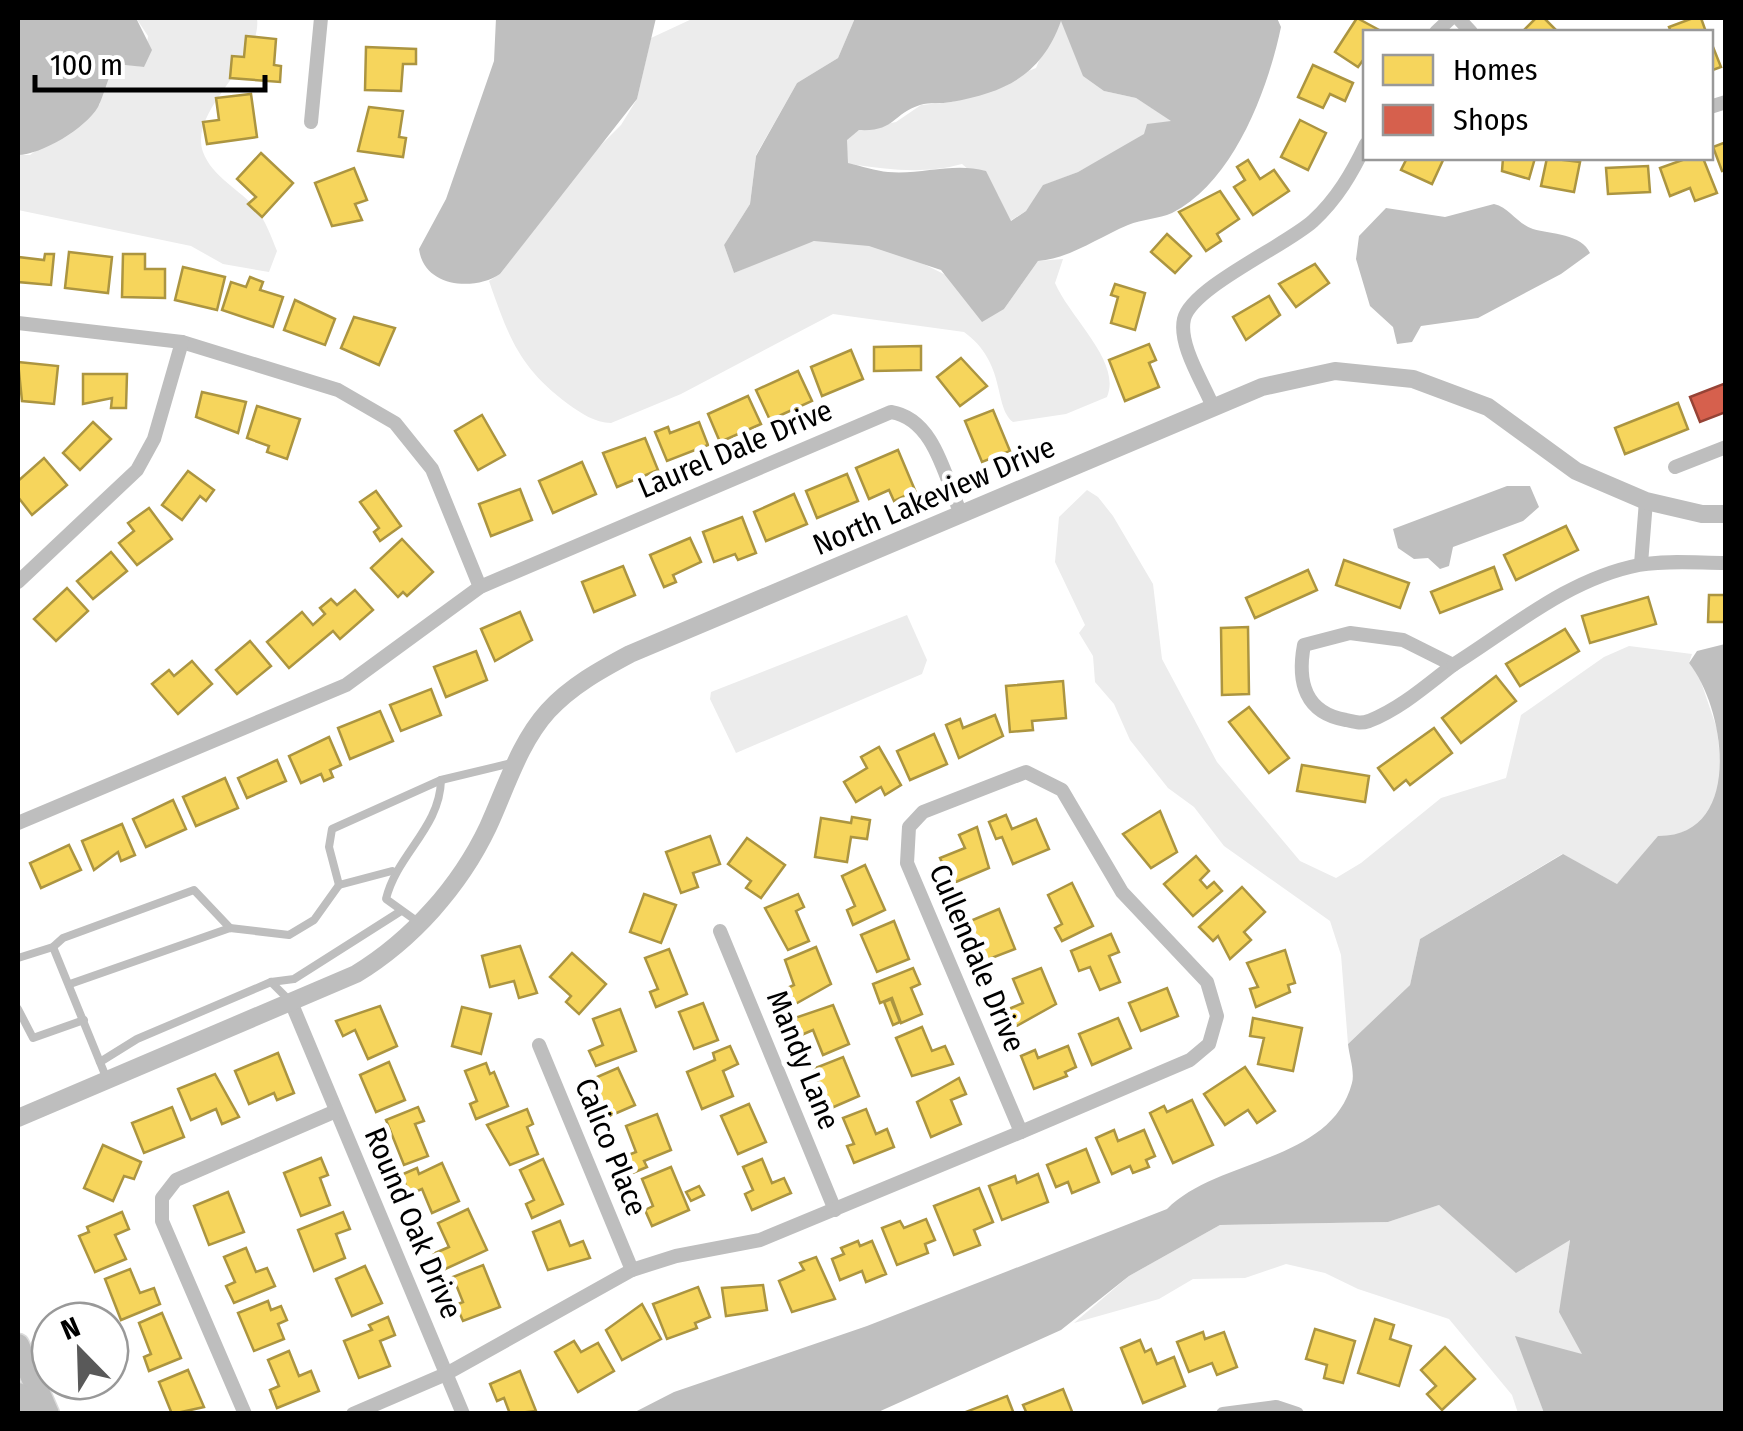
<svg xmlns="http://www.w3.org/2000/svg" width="1743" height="1431" font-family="'Fira Sans Condensed',sans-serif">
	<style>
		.green { fill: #ececec }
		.water { fill: #bfbfbf; fill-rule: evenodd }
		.homes { fill: #f6d55c; stroke: #ac9540; stroke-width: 2.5 }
		.shops { fill: #d6604d; stroke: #964336; stroke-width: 2.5 }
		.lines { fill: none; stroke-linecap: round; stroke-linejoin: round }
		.primary-casing { stroke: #dbdbdb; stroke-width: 25 }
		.service { stroke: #bebebe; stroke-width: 8 }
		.minor { stroke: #bebebe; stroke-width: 14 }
		.tertiary { stroke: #bebebe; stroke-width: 18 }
		.primary { stroke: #bebebe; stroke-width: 22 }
		.labels { text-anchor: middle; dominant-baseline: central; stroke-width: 10; stroke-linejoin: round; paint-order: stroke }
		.street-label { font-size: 30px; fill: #000; stroke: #fff }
	</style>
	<rect width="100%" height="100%" fill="#fff"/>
	<g class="green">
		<path d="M136,18H257C263,62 188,109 203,152C212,177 241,190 256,209C265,219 272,239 277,251L269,272L223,264L191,246L18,210V155H30L100,104L101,88L116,63L144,67L148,36Z"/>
		<path d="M694,18H855L838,58L797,83L756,155L750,204L724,245L734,273C758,263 789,244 815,241C882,234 950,276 1004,309L1038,261L1063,259L1055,283C1070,318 1122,362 1107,397L1066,414L1013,422C993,406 1007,363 964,332L833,314L681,394L611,423C595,423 581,413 568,404C519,367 509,338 489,281L500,274L592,154L621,125L637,99L651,38Z"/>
		<path d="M1061,20L1073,46L1104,91L1136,98L1172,121L1078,172L1044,185L1026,211L1010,221L998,195L962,164C921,175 889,169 848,164L846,139L859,130L896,122L921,105L952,102L1036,68C1043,49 1055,39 1061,20Z"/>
		<path d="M1087,490L1098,497L1113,516L1153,584L1162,659L1217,762L1300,861L1336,878L1361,863L1441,798L1506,778L1521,715L1604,657L1629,646L1692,654L1689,663L1699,676L1717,729L1723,788L1698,825L1674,836L1617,884L1562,854L1420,939L1410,985L1348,1044L1341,955L1330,921L1224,846L1194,807L1168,788L1130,740L1114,704L1095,682L1093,656L1079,633L1085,625L1055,562L1059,517Z"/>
		<path d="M907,615L927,660L922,674L736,753L710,699L711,692Z"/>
		<path d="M1439,1205L1516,1272L1570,1239L1560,1312L1583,1355L1516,1337L1544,1413H1518L1512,1395L1449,1319L1358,1289L1325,1273L1286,1264L1245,1278L1193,1279L1159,1299L1074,1323L1129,1276L1220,1225L1388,1222Z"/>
	</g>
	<g class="water">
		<path d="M18,18H136L152,50L144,67L116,64C107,78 105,93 98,107C86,128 41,155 18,155Z"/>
		<path d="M496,18H656L637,99L500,274C475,291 424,288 419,249L446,199L494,61Z"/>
		<path d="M855,18H1277L1281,27C1268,89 1234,182 1172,213C1159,219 1142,219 1128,225C1097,238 1071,258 1038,261L1004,309L982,322L941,270L869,246L814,241L734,273L724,245L750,204L756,156L797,83L838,58ZM1061,21L1083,76L1104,91L1136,98L1171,121L1147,124L1144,134L1078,172L1043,185L1026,211L1011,221L986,171C953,162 922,175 888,172C876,171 861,166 848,163L847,140L859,130C895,132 892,114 920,105C930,102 941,104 951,102C1007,92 1042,74 1061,21Z"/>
		<path d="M1494,204C1510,208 1516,223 1533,229C1551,234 1582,234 1590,253L1561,274L1478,318L1421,326L1412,342L1397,344L1393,327L1370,306L1356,259L1359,236L1386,208L1445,217Z"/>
		<path d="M1507,486H1530L1539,507L1523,521L1453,547L1449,566L1440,569L1428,558L1414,559L1398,548L1393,529Z"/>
		<path d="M1725,644V1413H1544L1515,1336L1582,1354L1559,1312L1570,1240L1516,1273L1439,1205L1388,1222L1220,1225L1129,1276L1061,1330L876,1413H633L674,1392L867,1326L1167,1209C1217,1158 1331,1163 1352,1083C1355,1072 1349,1055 1348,1044L1410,985L1420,939L1563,854L1617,884L1658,836C1743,837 1727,711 1689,663L1697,651Z"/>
	</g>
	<g class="homes">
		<path d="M1357,18L1381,31L1366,32V56L1358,67L1335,52Z"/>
		<path d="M1536,18H1544L1558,32H1522Z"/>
		<path d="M1693,18H1701L1706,32H1671L1669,27Z"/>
		<path d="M246,36L276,39L274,65L281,66L280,82L230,78L232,56L244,57Z"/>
		<path d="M1711,42L1721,67L1710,71V42Z"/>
		<path d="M366,47L416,49V64H403L401,91L365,90Z"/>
		<path d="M1313,65L1353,83L1345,101L1330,94L1323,108L1298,97Z"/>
		<path d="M251,94L257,137L207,144L203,122L219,120L216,98Z"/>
		<path d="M369,107L403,111L399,137L406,138L403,157L358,151Z"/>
		<path d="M1300,120L1326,133L1308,170L1281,157Z"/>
		<path d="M1726,142V170L1722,171L1713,147Z"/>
		<path d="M261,153L293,183L262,217L248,204L256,197L237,179Z"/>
		<path d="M1407,158H1444L1432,184L1401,170Z"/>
		<path d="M1503,158H1535L1529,179L1502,171Z"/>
		<path d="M1547,158L1580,162L1574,192L1541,186Z"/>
		<path d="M1688,158H1703L1717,193L1695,201L1690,188L1670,196L1660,168Z"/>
		<path d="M1248,160L1260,179L1274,170L1289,191L1253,215L1234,187L1245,180L1237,167Z"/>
		<path d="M1648,166L1650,192L1608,194L1606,168Z"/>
		<path d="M354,168L367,200L355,204L362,220L332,226L315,183Z"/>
		<path d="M1220,191L1239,219L1217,234L1221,241L1206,251L1179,212Z"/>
		<path d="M1167,234L1191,256L1175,273L1151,252Z"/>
		<path d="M69,252L112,257L108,293L65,288Z"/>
		<path d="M45,254H54L51,285L18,282V257L44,260Z"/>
		<path d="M123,254H145V269H165V298L122,297Z"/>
		<path d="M1315,264L1329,283L1296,307L1279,284Z"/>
		<path d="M183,267L225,277L217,310L175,300Z"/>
		<path d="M250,277L263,282L260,290L283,297L273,327L222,310L231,282L246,287Z"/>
		<path d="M1115,284L1145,293L1135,330L1111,323L1118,297L1111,295Z"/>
		<path d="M1269,296L1280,315L1246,340L1233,317Z"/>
		<path d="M295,300L335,319L325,345L284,330Z"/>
		<path d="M354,317L395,328L379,365L341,348Z"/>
		<path d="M1149,344L1156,360L1149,363L1159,387L1125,401L1109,360Z"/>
		<path d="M921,346V370L874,371V347Z"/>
		<path d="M851,350L863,379L822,396L811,367Z"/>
		<path d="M961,358L987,386L960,406L937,377Z"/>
		<path d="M18,362L58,366L54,404L22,401Z"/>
		<path d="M798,371L812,401L770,420L756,390Z"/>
		<path d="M83,374H127L126,408H111L112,398L83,404Z"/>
		<path d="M202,392L246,402L238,433L196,417Z"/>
		<path d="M748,396L761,424L720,442L708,414Z"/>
		<path d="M1678,403L1688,429L1625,454L1615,428Z"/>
		<path d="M257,406L300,419L287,459L267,452L269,446L247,438Z"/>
		<path d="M993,410L1010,451L982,462L965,421Z"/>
		<path d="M482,415L505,455L478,470L455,431Z"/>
		<path d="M93,422L111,439L80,470L63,453Z"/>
		<path d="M699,422L708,445L667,461L655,432L668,427L670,433Z"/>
		<path d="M645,438L658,470L617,487L603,453Z"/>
		<path d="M898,450L917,495L924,492L926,499L915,503L911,493L894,501L889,490L869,499L856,468Z"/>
		<path d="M44,458L67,485L32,515L18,497V481Z"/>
		<path d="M582,462L596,494L553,513L539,481Z"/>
		<path d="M188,471L214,490L206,501L200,496L182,520L162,505Z"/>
		<path d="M847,474L858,501L817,518L806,491Z"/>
		<path d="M520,489L532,520L491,536L479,504Z"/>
		<path d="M376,491L401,526L380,541L374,532L379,528L360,502Z"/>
		<path d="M794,494L807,524L766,541L754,512Z"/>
		<path d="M149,508L172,539L137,565L119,543L134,531L128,523Z"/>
		<path d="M742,517L756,553L738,560L735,554L714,562L703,532Z"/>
		<path d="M1566,526L1578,550L1516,580L1504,555Z"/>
		<path d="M690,538L701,562L673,575L676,582L664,587L650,555Z"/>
		<path d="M402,539L433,572L407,596L403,592L398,597L371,568Z"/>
		<path d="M111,552L127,571L93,599L77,581Z"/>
		<path d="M1344,560L1409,583L1400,608L1336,585Z"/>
		<path d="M623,566L635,595L594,612L582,582Z"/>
		<path d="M1494,567L1502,589L1440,613L1431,592Z"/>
		<path d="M1308,570L1317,590L1255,618L1246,598Z"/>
		<path d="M67,588L88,611L56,641L34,619Z"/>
		<path d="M355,590L373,610L340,639L333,631L289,668L267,642L302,612L313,625L325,614L320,608L331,599L337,605Z"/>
		<path d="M1709,595H1726V622H1708Z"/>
		<path d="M1648,597L1656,624L1590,643L1582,616Z"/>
		<path d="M520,612L532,640L495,661L481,629Z"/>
		<path d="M1248,627L1249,694L1222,695L1221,628Z"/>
		<path d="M1565,629L1579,651L1520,686L1506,664Z"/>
		<path d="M250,641L271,666L237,694L216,670Z"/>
		<path d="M476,651L487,680L446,697L434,667Z"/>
		<path d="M192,661L212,684L178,714L152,684L169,670L174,676Z"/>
		<path d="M1496,676L1516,701L1461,743L1442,718Z"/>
		<path d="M1063,681L1066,718L1032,721L1033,730L1010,732L1006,686Z"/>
		<path d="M431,689L441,715L401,731L390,705Z"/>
		<path d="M1249,707L1289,758L1269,773L1229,722Z"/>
		<path d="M380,711L393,741L350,759L338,728Z"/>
		<path d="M995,715L1003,736L959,758L946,725L960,719L963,728Z"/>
		<path d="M1434,728L1452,753L1410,785L1406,780L1394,790L1378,768Z"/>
		<path d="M934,734L947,764L910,780L897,751Z"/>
		<path d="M329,737L341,765L330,770L333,777L324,781L321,774L301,783L289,756Z"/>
		<path d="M879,747L901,785L885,795L881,787L856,802L844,782L867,768L861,757Z"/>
		<path d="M277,760L286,781L247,798L238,778Z"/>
		<path d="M1302,765L1369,776L1365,802L1297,791Z"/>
		<path d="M225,778L238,808L196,826L183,797Z"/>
		<path d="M173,800L186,829L146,847L133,819Z"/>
		<path d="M1160,811L1177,852L1151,868L1123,834Z"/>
		<path d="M1006,815L1012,829L1036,819L1049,849L1013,864L1002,837L996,839L989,822Z"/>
		<path d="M852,817L870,820L867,839L851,837L847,862L815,857L821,818L851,823Z"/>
		<path d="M122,824L135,855L121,861L118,852L94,870L82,841Z"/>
		<path d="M977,827L989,868L951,884L940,858L965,848L959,835Z"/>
		<path d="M710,836L720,864L693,873L698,887L681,893L666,852Z"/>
		<path d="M747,838L785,865L761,898L746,888L751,881L728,864Z"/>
		<path d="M69,845L81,870L41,888L30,863Z"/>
		<path d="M1196,856L1209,871L1200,880L1207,888L1214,882L1222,891L1193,916L1164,884Z"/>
		<path d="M865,865L885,910L853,925L847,910L855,906L842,876Z"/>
		<path d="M1072,883L1093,926L1062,941L1055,928L1062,924L1048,895Z"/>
		<path d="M1242,887L1265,912L1244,932L1251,940L1230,959L1218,936L1213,941L1199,927Z"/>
		<path d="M644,894L676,905L661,943L630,932Z"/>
		<path d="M798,894L804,907L796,911L809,941L788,950L765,908Z"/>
		<path d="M999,909L1015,949L984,961L968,922Z"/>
		<path d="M894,921L909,959L877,972L861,935Z"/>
		<path d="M1111,934L1119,952L1109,956L1120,982L1100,990L1090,967L1079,971L1071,951Z"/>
		<path d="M520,946L537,993L519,998L514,981L490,987L482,956Z"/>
		<path d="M816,947L831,984L790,1007L783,990L794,985L785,960Z"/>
		<path d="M669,949L687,994L656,1007L650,992L658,989L645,958Z"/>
		<path d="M1285,950L1295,983L1288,985L1290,992L1256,1007L1250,989L1258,987L1247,963Z"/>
		<path d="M572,953L606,984L579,1014L566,1002L571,996L550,977Z"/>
		<path d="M913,968L920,984L911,988L922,1014L901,1023L892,998L880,1003L873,984Z"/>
		<path d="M1041,968L1056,1004L1013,1028L1006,1010L1023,1003L1013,979Z"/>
		<path d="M1167,988L1178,1016L1141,1031L1129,1003Z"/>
		<path d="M891,999L900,1022L893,1025L884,1002Z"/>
		<path d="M703,1003L718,1040L694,1049L679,1012Z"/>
		<path d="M833,1005L849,1044L823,1055L813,1030L799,1036L792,1019Z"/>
		<path d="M380,1006L397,1046L368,1059L355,1030L343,1036L336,1021Z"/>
		<path d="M462,1007L491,1014L481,1054L452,1046Z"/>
		<path d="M620,1009L636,1051L596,1066L589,1051L603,1045L593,1019Z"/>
		<path d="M1118,1018L1131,1048L1092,1065L1079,1034Z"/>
		<path d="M1253,1018L1302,1028L1293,1071L1258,1064L1264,1038L1250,1036Z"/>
		<path d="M922,1027L932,1051L945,1046L953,1064L912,1076L896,1038Z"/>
		<path d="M730,1046L738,1064L723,1071L733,1096L702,1109L687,1072L715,1060L713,1053Z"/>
		<path d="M1068,1046L1076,1067L1065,1072L1067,1076L1034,1089L1021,1056L1035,1050L1038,1058Z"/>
		<path d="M278,1053L294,1093L277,1100L274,1093L249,1104L235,1071Z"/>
		<path d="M843,1057L859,1096L829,1109L813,1069Z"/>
		<path d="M389,1062L405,1100L376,1112L360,1075Z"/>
		<path d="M486,1063L490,1074L494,1072L508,1106L476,1119L470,1104L477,1101L465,1071Z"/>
		<path d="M1245,1067L1275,1111L1257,1123L1248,1110L1225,1125L1204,1094Z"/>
		<path d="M618,1068L635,1105L605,1118L588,1081Z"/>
		<path d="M215,1074L239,1117L222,1124L216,1109L191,1120L178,1089Z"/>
		<path d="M959,1078L966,1094L951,1100L961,1124L931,1137L917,1102Z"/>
		<path d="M1192,1100L1213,1145L1173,1163L1150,1113L1164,1106L1167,1112Z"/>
		<path d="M749,1104L766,1142L738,1154L721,1116Z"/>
		<path d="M172,1107L184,1137L144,1153L132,1123Z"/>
		<path d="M418,1107L424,1121L415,1124L428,1156L404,1165L386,1120Z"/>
		<path d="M527,1109L533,1124L527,1127L538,1154L510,1165L487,1125Z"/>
		<path d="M866,1109L876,1134L887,1129L894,1147L854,1163L847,1146L854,1144L843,1118Z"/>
		<path d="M657,1114L671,1150L644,1161L647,1167L630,1174L623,1157L636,1152L626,1126Z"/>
		<path d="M1114,1130L1118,1141L1144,1130L1155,1156L1146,1160L1149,1167L1133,1173L1130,1166L1112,1174L1096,1138Z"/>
		<path d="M103,1145L141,1162L134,1179L124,1176L113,1201L84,1188Z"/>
		<path d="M1086,1149L1099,1182L1072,1193L1068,1182L1056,1187L1047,1165Z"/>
		<path d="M321,1158L328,1175L320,1178L330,1205L301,1216L284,1173Z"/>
		<path d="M543,1159L563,1204L532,1218L526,1204L534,1200L520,1170Z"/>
		<path d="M762,1159L772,1183L784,1178L791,1193L752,1210L745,1194L753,1190L743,1167Z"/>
		<path d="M442,1163L459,1201L432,1213L422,1189L410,1194L401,1175L417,1168L419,1174Z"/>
		<path d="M671,1167L689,1210L652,1226L645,1210L653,1206L642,1179Z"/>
		<path d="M1038,1174L1048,1202L1002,1220L989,1186L1015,1176L1017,1183Z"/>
		<path d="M699,1186L704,1195L691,1201L686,1192Z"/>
		<path d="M979,1188L993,1222L974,1230L980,1245L954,1255L934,1206Z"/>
		<path d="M228,1192L244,1232L209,1245L194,1206Z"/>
		<path d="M468,1209L487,1250L441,1271L433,1254L449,1247L438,1223Z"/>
		<path d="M122,1212L129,1229L115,1235L126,1259L95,1272L79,1236L89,1232L87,1227Z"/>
		<path d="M343,1212L350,1229L336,1234L345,1258L314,1271L298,1230Z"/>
		<path d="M926,1219L935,1240L925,1244L928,1253L897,1265L882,1228L900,1221L904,1228Z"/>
		<path d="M560,1221L570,1246L583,1241L590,1258L548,1270L533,1232Z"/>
		<path d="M858,1241L860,1246L872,1241L886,1274L866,1282L862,1271L840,1280L832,1259L844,1254L841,1248Z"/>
		<path d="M246,1248L256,1272L267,1268L275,1286L234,1303L226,1286L235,1282L224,1257Z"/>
		<path d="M816,1257L835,1299L792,1312L779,1281L804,1270L800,1263Z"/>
		<path d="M483,1265L500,1307L463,1321L456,1305L463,1302L453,1277Z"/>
		<path d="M365,1266L382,1303L352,1316L336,1279Z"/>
		<path d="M130,1269L140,1293L154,1288L160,1304L121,1320L105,1279Z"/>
		<path d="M763,1285L767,1310L726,1316L722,1288Z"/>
		<path d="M698,1287L710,1317L695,1323L697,1328L667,1339L653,1304Z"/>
		<path d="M268,1301L271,1310L281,1306L287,1320L278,1324L284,1339L254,1351L238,1313Z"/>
		<path d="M642,1304L661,1339L622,1360L606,1330Z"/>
		<path d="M162,1313L181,1358L149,1371L144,1357L151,1354L139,1323Z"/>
		<path d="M388,1317L395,1335L380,1341L390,1366L359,1378L344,1341L372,1330L369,1325Z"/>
		<path d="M1375,1319L1394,1325L1390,1339L1411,1346L1399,1386L1358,1373Z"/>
		<path d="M1315,1329L1355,1341L1343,1383L1324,1378L1327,1365L1306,1359Z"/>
		<path d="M1203,1332L1205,1339L1224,1332L1237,1367L1217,1375L1212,1363L1189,1372L1177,1342Z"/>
		<path d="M1140,1340L1145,1352L1151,1349L1157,1364L1174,1357L1185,1386L1143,1403L1121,1348Z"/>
		<path d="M574,1341L581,1352L598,1343L614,1371L578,1392L555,1352Z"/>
		<path d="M1445,1347L1475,1379L1442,1410L1427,1394L1436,1386L1421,1370Z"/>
		<path d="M289,1351L299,1376L311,1371L319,1391L277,1408L270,1390L279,1386L268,1360Z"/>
		<path d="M188,1370L204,1407L172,1414L159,1382Z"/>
		<path d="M520,1371L536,1411L510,1414L504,1398L497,1401L490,1384Z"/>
		<path d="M1063,1389L1073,1414H1027L1023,1405Z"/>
		<path d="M1007,1396L1014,1414H963V1413Z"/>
	</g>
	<path class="shops" d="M1726,383V412L1700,422L1690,397Z"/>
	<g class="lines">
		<defs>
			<g id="primary">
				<path d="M18,1345L48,1414"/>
				<path d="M18,1394L28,1414"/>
			</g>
		</defs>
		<use href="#primary" class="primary-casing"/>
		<g class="service">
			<path d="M339,885L329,847L332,829L441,780L512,763"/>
			<path d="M418,922L386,899C397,854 440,828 441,780"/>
			<path d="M53,947L106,1077"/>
			<path d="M18,958L53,947L63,938L194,890L230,928"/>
			<path d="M271,982L291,1002"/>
			<path d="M70,984L230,928L289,935L314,920L339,885L392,871"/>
			<path d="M18,1009L33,1038L84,1020"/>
			<path d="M100,1062L137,1039L271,982L294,979L401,911"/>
		</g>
		<g class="minor">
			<path d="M1458,18L1471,32"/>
			<path d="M1436,32L1451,18"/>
			<path d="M1710,107L1726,102"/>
			<path d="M311,122L321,18"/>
			<path d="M18,323L182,342L338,390L395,423L432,469L480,587"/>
			<path d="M1213,407C1204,384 1178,345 1184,319C1192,287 1287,245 1313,221C1337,199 1352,173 1366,144"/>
			<path d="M1675,467L1726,447"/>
			<path d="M1641,564L1646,501"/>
			<path d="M18,582L137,470L154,439L182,342"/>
			<path d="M1350,633L1403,640L1453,665C1427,685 1400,709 1369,721C1360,724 1355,722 1346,720C1305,713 1297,682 1304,645Z"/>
			<path d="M1453,665C1512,628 1568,579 1639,565C1666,560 1698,563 1726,563"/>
			<path d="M1026,772L1062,790L1122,892L1207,982L1217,1016L1209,1044L1190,1060L1021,1132L907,863L909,827L923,812Z"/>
			<path d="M18,823L346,685L480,587L891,412C935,419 945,478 961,514"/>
			<path d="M720,931L835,1210"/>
			<path d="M291,1002L463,1414"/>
			<path d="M539,1045L632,1270"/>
			<path d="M245,1414L162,1221V1198L176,1180L336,1111"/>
			<path d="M353,1414L446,1374L632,1270L676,1256L760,1240L1021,1132"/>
			<path d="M1223,1414L1276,1407L1297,1414"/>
		</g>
		<path class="tertiary" d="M18,1118L356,974C412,940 460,886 488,827C506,788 519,743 548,711C571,686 600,670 630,654L1262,387L1335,371L1413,379L1488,407L1576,471L1646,501L1702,514H1726"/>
		<use href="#primary" class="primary"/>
	</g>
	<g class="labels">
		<g class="street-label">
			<text transform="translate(735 449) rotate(-23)">Laurel Dale Drive</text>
			<text transform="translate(934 496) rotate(-23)">North Lakeview Drive</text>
			<text transform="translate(977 958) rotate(67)">Cullendale Drive</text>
			<text transform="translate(803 1060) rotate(68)">Mandy Lane</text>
			<text transform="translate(611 1147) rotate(68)">Calico Place</text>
			<text transform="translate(413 1223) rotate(67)">Round Oak Drive</text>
		</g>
	</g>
	<rect width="1743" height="1431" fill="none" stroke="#000000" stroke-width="40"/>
	<rect x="1363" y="30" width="350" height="130" fill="#ffffff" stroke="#999999" stroke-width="2.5"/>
	<rect x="1383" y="55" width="50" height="30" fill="#f6d55c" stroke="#999999" stroke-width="2.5"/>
	<text x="1453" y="80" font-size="30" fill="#000000">Homes</text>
	<rect x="1383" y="105" width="50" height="30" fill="#d6604d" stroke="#999999" stroke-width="2.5"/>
	<text x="1453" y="130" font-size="30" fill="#000000">Shops</text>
	<g transform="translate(80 1351) rotate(337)"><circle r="48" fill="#ffffff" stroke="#999999" stroke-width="2.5"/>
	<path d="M0-8L18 38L0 25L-18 38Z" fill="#595959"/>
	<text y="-15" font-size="28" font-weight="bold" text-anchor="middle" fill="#000000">N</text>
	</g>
	<path d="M35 75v15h230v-15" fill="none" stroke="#000000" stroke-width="5"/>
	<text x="50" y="75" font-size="30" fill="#000000" stroke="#ffffff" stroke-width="8" paint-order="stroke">100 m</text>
</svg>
